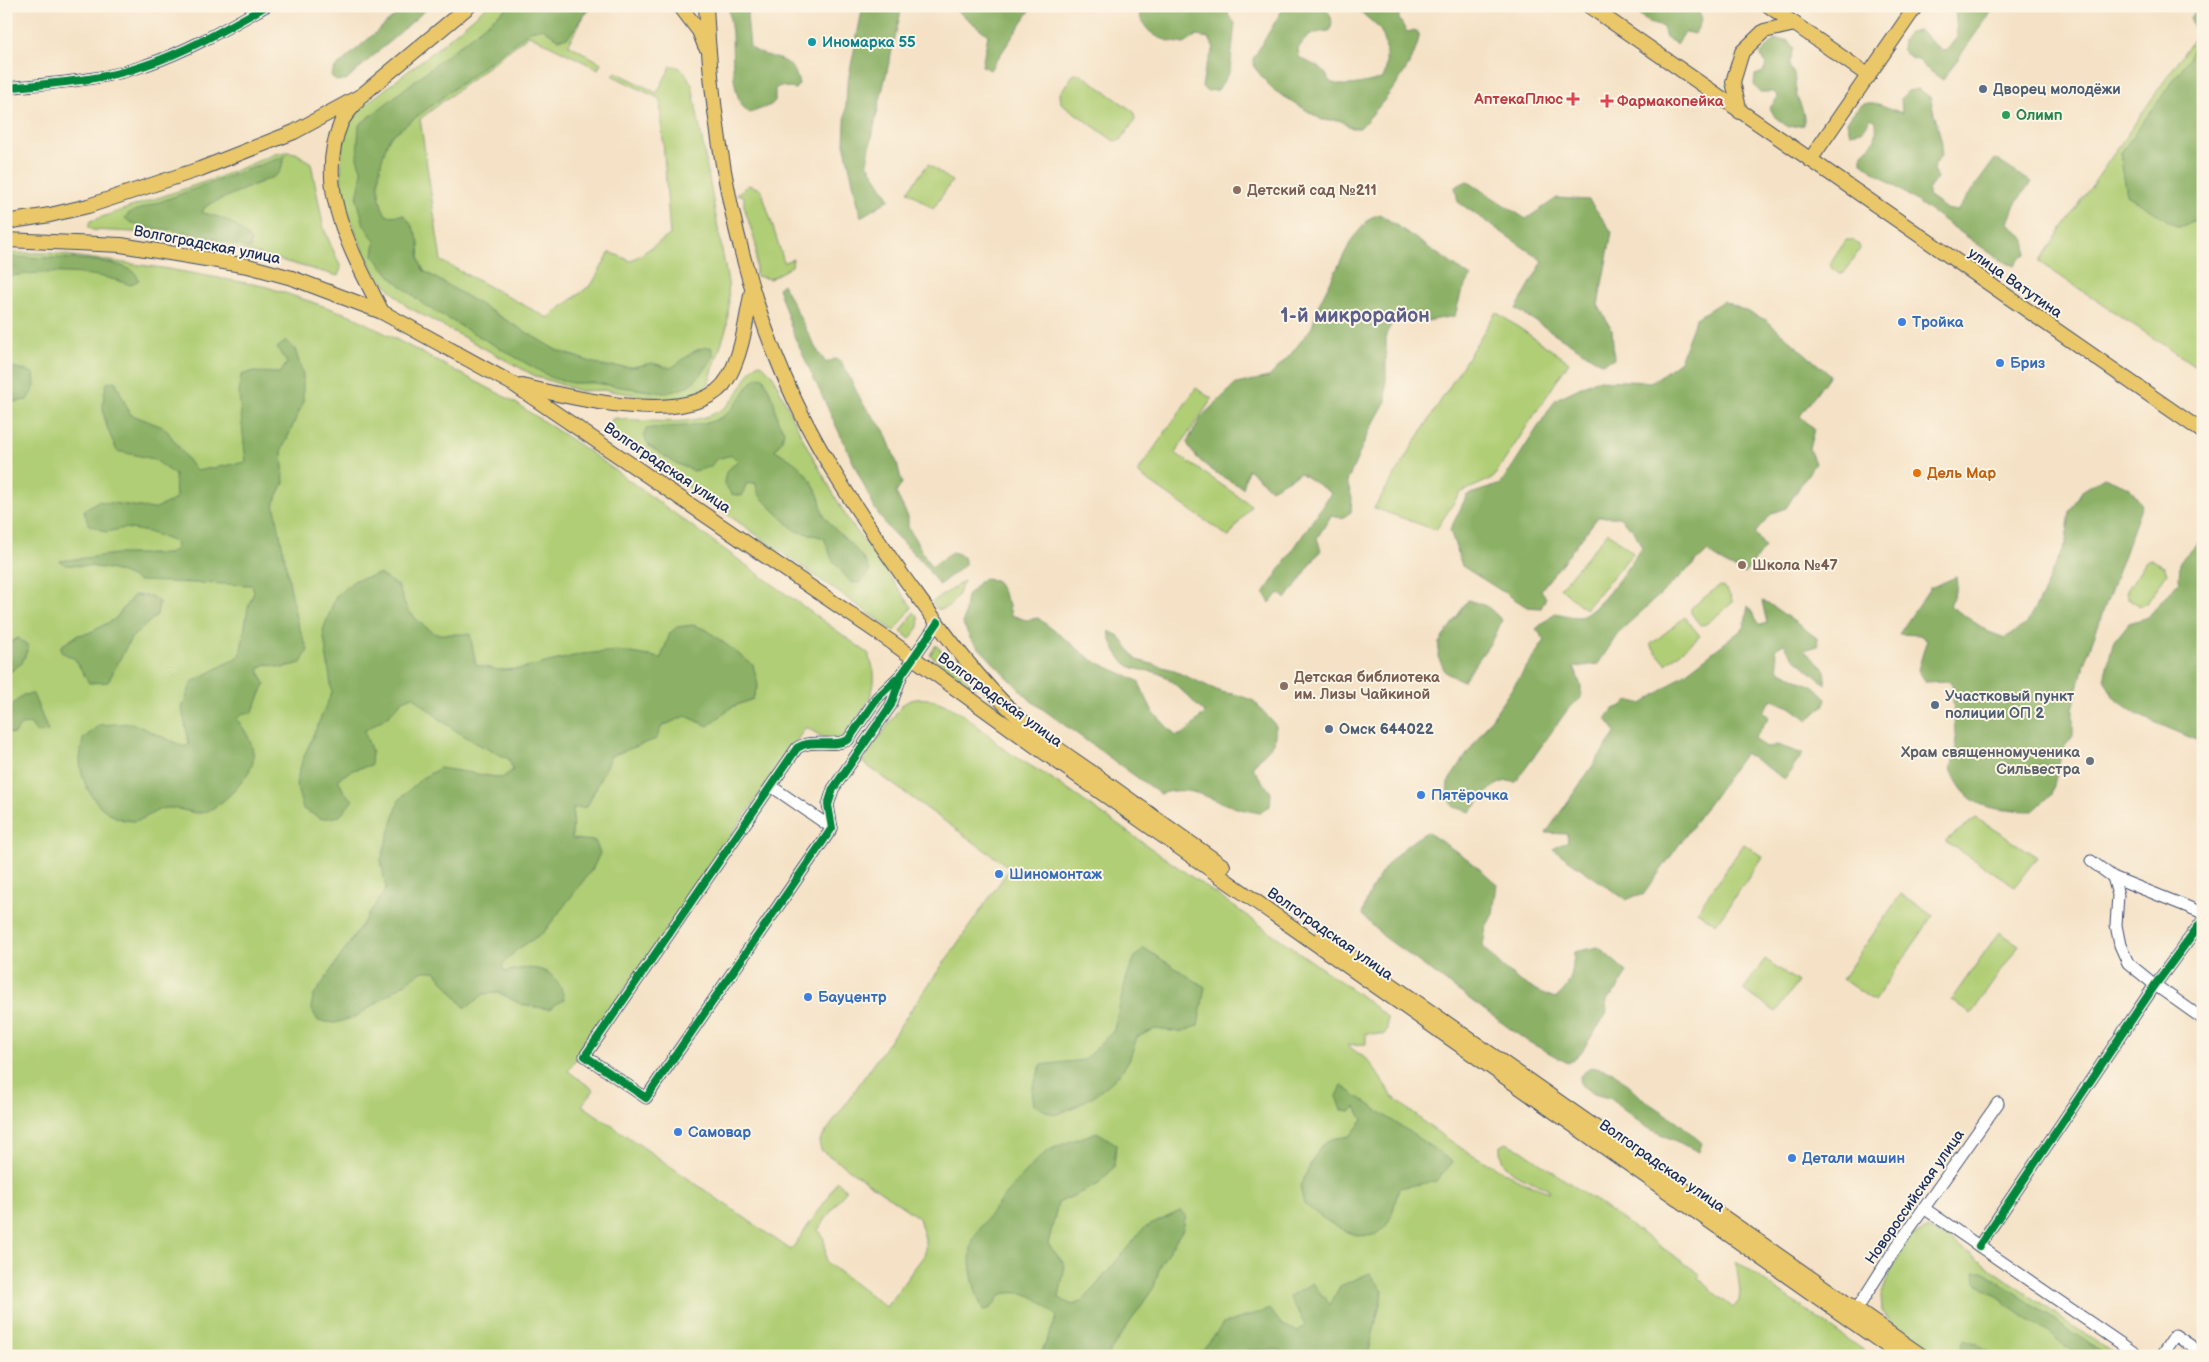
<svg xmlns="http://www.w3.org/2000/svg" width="2209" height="1362" font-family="'Balsamiq Sans',sans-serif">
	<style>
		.green { fill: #b0ce75; stroke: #667e6a }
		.forest { fill: #8cb166; stroke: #547062 }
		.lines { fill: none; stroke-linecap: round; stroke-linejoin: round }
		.minor-casing { stroke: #3c4a6e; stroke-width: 13 }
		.major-casing { stroke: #3c4a6e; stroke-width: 16 }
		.minor { stroke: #fff; stroke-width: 11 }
		.major { stroke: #eac769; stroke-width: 14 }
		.cycleway-casing { stroke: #fcf5e5; stroke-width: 11 }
		.cycleway { stroke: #00873e; stroke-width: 8 }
		.culture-dot { fill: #0f9aa8; stroke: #fcf5e5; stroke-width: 2 }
		.service-dot { fill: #5c6f8a; stroke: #fcf5e5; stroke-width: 2 }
		.health-dot { fill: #e0444e; stroke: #fcf5e5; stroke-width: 2 }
		.leisure-dot { fill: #2e9e5b; stroke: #fcf5e5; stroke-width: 2 }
		.education-dot { fill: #8d6e63; stroke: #fcf5e5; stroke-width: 2 }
		.shop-dot { fill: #3f7fe0; stroke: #fcf5e5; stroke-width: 2 }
		.food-dot { fill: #e8710a; stroke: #fcf5e5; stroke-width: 2 }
		.worship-dot { fill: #6b7280; stroke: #fcf5e5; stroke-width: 2 }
		.labels { text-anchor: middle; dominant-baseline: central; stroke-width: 4; stroke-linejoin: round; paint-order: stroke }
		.culture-label { font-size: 15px; font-weight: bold; fill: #0d838f; stroke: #fcf5e5; text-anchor: start }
		.service-label { font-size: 15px; font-weight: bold; fill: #4e5e75; stroke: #fcf5e5; text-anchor: start }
		.health-label { font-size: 15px; font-weight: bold; fill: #be3a42; stroke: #fcf5e5; text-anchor: end }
		.leisure-label { font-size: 15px; font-weight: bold; fill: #27864d; stroke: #fcf5e5; text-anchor: start }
		.education-label { font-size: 15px; font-weight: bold; fill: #785e54; stroke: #fcf5e5; text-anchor: start }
		.street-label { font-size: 15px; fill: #1b2f5e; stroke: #fcf5e5 }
		.shop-label { font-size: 15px; font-weight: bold; fill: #366cbe; stroke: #fcf5e5; text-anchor: start }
		.food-label { font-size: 15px; font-weight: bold; fill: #c56008; stroke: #fcf5e5; text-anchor: start }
		.worship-label { font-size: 15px; font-weight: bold; fill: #5b616d; stroke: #fcf5e5; text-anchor: end }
		.district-label { font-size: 20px; font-weight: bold; fill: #5a5e8b; stroke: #fcf5e5 }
	</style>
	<rect width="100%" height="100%" fill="#fcf5e5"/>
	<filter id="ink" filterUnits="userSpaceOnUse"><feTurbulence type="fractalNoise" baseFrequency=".02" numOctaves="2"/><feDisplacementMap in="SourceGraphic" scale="10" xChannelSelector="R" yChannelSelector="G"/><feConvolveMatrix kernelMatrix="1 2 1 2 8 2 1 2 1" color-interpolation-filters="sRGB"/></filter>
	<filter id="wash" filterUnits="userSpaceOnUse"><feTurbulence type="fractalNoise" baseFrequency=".0096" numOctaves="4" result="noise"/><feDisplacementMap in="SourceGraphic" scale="20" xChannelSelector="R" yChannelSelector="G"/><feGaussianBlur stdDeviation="1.12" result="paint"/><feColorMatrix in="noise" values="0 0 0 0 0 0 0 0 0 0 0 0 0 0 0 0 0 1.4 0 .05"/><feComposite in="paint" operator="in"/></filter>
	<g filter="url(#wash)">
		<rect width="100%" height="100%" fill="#f5e2c6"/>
		<g class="green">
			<path d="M487,6H590L568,44L601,63L598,69L529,35L420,119L441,261L548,318L592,284L610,252L631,261L670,235L660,99L613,76L616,72L657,93L671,66C684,66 686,75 692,85L728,283L729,304L727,326L708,385L696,396L680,401L603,390L580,391L535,376L406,306L373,271L356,233L344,201L341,184L342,141L349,124L361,108L439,47Z"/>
			<path d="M2203,25V371L2039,262Z"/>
			<path d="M1074,74H1081L1134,112L1135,120L1121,140L1114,141L1061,103L1060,93Z"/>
			<path d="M287,152L296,153L311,163L324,229L341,268L338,276L246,251L198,241L134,232L92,230L88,226L90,221L222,176L275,154Z"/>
			<path d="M928,164L952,181L933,209L908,191Z"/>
			<path d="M748,185L761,189L784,262L793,259L792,266L770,279L756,276V245L744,206V196L737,194Z"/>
			<path d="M1846,240H1852L1859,245L1860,249L1845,272L1840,274L1832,269L1830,264Z"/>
			<path d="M6,253H50L162,268L264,286L350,315L511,400L584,448L869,654V658C886,689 858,717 840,741L827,740L806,727L568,1071L594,1090L582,1105L791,1250L829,1196L837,1180L846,1190L818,1230C827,1238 825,1251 826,1262L886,1307L925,1254V1239L919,1218L821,1150L819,1142L1010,868L862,762L902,705C929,684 969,719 990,736C994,740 997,744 1001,747C1017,758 1034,768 1051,778L1361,996L1387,1017V1029L1384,1035L1366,1033V1044L1347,1045L1369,1061L1393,1097L1430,1127L1464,1150L1523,1182L1549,1192L1547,1188C1527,1179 1498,1173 1500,1146L1506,1143L1522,1150L1700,1274L1698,1278L1733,1308L1739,1301L1740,1292L1736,1261L1871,1356H6Z"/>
			<path d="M1496,312L1569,362L1493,478L1460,493L1436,530L1374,508Z"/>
			<path d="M758,363L763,365L773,376L804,441L847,518L912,607L896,630L894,631L614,435L611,424L612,419L617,418C623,420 630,419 636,420C667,422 704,426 729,404C741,392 745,375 758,363Z"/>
			<path d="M1196,388L1212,399L1175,453L1251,505L1229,537L1137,473Z"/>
			<path d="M1608,532L1633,553L1585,609L1560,588Z"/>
			<path d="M2150,559L2164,566L2167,573L2147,603L2140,606L2128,598L2126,592L2146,561Z"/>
			<path d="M964,581C958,593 953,611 937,609L932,602Z"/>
			<path d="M1719,586C1725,586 1733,596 1732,603L1706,624L1700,625L1691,613V608Z"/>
			<path d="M914,612L918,616L919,627L910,639L901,632Z"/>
			<path d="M1685,617L1700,636L1666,664L1650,645Z"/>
			<path d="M936,645L976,689L930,655Z"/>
			<path d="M1976,818L2037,857L2015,886L1945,841Z"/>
			<path d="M1744,844L1763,857L1716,924L1697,911Z"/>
			<path d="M1901,894L1933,916L1874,1001L1842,979Z"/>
			<path d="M1999,932L2019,945L1971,1014L1951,1000Z"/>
			<path d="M1765,959L1798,982L1776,1012L1743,990Z"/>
			<path d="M1926,1229L1946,1237L2116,1356H1937L1893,1325L1882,1311L1881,1296L1891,1270L1904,1248L1912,1236Z"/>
		</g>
		<g class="forest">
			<path d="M406,6H430L346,80L336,81L331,76L334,69Z"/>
			<path d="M509,6H590L568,37L558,39L543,28L530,31L390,137C380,157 372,196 387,216L404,215C410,222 418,235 419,244C421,257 416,256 424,271L556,350L603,366L633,367L652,363L671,368C685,360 693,347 711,347L714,356C701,377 689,391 663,393L594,383H572L552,378L424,305L391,277L373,255L375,241L364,225L357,199L362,172L357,158L359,125Z"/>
			<path d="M729,6H749L747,16L750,47C770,62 793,53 799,84L795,89L780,86L775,89V101L771,105L750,113C730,102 733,54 732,33C731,24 729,16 729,6Z"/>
			<path d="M863,6H902C891,59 876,110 867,163L890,199L861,217L844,143L847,86Z"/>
			<path d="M951,6H1030L1029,12L990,70L982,66L988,35Z"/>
			<path d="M1137,6H1231L1228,15L1235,23L1230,71L1218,90L1206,91L1202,87L1205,69L1214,48L1209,38L1197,36L1184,44C1158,40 1143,34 1137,6Z"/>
			<path d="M1287,6H1324C1331,15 1334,20 1330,31C1313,32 1307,35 1298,49L1299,57C1311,65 1325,66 1329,81C1344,90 1365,82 1382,79C1387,72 1386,65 1386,56C1386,24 1373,27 1356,6H1399V19L1407,32L1415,30L1419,37C1414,68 1381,105 1360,128H1352L1339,120H1322L1272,89L1254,67L1253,59L1281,12Z"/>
			<path d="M1639,6H1696L1702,19L1695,34L1685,32L1677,44L1666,38L1663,27L1648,23L1638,13Z"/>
			<path d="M1955,6H1990V13L1943,80L1923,66L1920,61L1909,57L1902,49L1903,40L1909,32L1919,31L1942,51L1947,50L1957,37Z"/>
			<path d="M2198,6H2203V219L2178,227L2127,195L2120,154L2188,60L2198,38L2190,18Z"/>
			<path d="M1774,40H1787L1794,48L1789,66C1797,77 1794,78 1796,91C1798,106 1805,107 1804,125L1788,127L1775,117L1770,108L1778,97L1774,92H1760L1754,85L1755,75L1763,72L1767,64L1760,55Z"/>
			<path d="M1918,89L1930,97L1942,143L1941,155L1933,169L1937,178L1928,190V196L1946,209L1957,211L1995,159L2031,182L2015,204L2008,223L2026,240V255L2021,257L2014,266L2000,260L1862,163V153C1876,140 1877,140 1876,121L1871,118L1862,131L1850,133L1847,122C1864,93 1875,103 1902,113L1901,98L1908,91Z"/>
			<path d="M285,156L280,172L275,176L212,203L205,207L202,213C224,217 236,223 251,241L250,249C225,242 199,234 173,230C157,227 138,230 125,218L129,213Z"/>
			<path d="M1467,181L1526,219L1557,198L1589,200L1612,232L1598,305L1612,330L1614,359L1601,363L1516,309L1543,261L1458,202L1455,187Z"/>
			<path d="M1380,214L1471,277L1461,293L1455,316L1427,321L1397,315L1386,334V401L1369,431L1347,482L1352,498L1351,512L1342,518L1331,516L1317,538L1321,550L1286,599L1278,593L1270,603L1264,593L1331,493L1300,473L1271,489L1248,469L1243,488C1225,478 1195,464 1187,442L1202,416L1236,384L1269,377L1291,354L1312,327L1318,306L1352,239L1370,218Z"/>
			<path d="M6,257C36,258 109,256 133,271C136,273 137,277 139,280L130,285C98,271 41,270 6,277Z"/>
			<path d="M783,284L815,347L826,363L834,359L841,361L863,404L884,430L897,463L902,483L896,493L908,517V527L931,567L952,552L959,554L965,559V565L939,585L922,562L889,529L875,509L795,338L778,288Z"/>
			<path d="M1723,301L1766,320L1830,375L1800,416L1814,429L1809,449L1815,463L1786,508L1772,513L1755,533L1765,547L1745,574L1723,563L1708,551L1619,632L1598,664L1574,667L1581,686V698L1568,709L1515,783C1499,774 1480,800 1471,812L1454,807L1447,798L1448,782L1545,640L1536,629L1555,613C1562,614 1570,617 1578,617C1596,617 1631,562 1642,547L1634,531L1619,517H1598L1541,590L1546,598L1541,608L1527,607L1462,566L1450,530L1467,495L1501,484L1556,399L1596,380L1652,382L1680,361L1696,318Z"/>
			<path d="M286,341L295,349L303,375V403L282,450L284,483L274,503L297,622L308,650L301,663L282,668L266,664L258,669L265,684L252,713H243L237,719C246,732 255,745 253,761C250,778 217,812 200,813C189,813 177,807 166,808C155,809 146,820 134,821C104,821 82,790 80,762C80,754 82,746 83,739L99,725L132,723L185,747L189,744L182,708L192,682L240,656L248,608L254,591L252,585L138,581C117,567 90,566 65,565L60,561L116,554H168L176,549L175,542L148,532L125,528L106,532L88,524L84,510L98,501L154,509L176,499L175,475L154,459L117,451C106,426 98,410 107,383L115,381L130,414L165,428L196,471L246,462L239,395L241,375L251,372L280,373L287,363L277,348Z"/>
			<path d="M6,365L34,373L35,387L27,400L6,403Z"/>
			<path d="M757,377L764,378L774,402L778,421L784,431L782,440L775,450C797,463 809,472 819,497C822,505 821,514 828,521C843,540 860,548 870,571L861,582L851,583L832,559L824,538C814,535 805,533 796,531C794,530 764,501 761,497C758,493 756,489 756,483L746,484L742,496L731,494L724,482L726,472L738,461L732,455L716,459L710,467L694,471L675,463L649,446L644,436L646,429C668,425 706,429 725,415C739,405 744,388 757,377Z"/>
			<path d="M2104,477L2129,487L2142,505L2084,664L2073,709V736L2062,750L2052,794L2033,811C1994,810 1967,811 1951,769L1956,749L1952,683L1947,681L1926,682L1918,670L1927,639L1919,635L1899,634L1930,588L1956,577L1957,586L1950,606L1989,632L2005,638L2025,625L2041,597L2066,541L2070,511L2082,491Z"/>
			<path d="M2200,540H2203V743L2138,715L2114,698L2104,679L2113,643L2129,623L2148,617L2179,581L2180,561Z"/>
			<path d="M379,574L398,586L407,609L420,623L436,634H470L476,665L498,670L520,669L582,654L618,651L661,658L670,633L677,627L693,625L707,630L753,665L758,685L753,699L732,707L708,726L686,716L662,726L656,739L611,756L587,807L573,808L572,839L595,841L600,853L593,868L544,932L515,951L502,966L505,972C532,964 558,967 564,999L549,1009L522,1005L500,993L484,994L469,1006L464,1007L435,971H423L356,1017L335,1023L318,1021L311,1008L313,997L386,889L381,860L399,800L422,778L440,768L502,778L513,770L509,759C471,743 443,724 413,696L403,700L388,716L364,731L372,752L371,765L353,770L338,779L344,792L353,800L340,816L322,819L303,809L296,784L302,761L332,692L323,630L336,596L355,580Z"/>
			<path d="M982,579L996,580L1008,602L1011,615L1026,620L1038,618L1092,660L1138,681L1153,712L1176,736L1185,733L1205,713C1192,701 1179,686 1164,676C1152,669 1145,672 1134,668C1121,664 1110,644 1109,631L1119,636L1137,660L1170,669L1221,692L1238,695L1254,701L1276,726L1274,743L1252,767L1271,793L1270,806L1260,813C1249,811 1238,809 1228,805C1203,796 1188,785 1160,794L1030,700L971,640L963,624L967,596Z"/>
			<path d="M134,595L151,596L159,602L157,615L131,638L108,682L89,683L75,659L61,652V646L78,635L89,633L115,619Z"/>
			<path d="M1468,600L1487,606L1502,620L1494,638L1463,681L1446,673L1438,657L1439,643Z"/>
			<path d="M1762,601L1768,603L1817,638L1818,646L1804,650L1825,670V684L1793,657L1784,644L1775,649L1779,670L1818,689L1826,699L1823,706L1808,720L1790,707L1772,700L1763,711L1769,717L1754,739L1766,748L1777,745L1803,754L1785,779L1745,753L1643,895H1638L1626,900L1553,849L1568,841L1567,834L1546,833L1616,732L1606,719L1613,709L1622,706L1629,700L1642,704L1667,687L1744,628L1748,606L1760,625L1767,623Z"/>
			<path d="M18,638L29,646L22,663L6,675V645Z"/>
			<path d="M33,694L48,731L37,733L31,724L21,725L14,734L6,733V710L23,695Z"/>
			<path d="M1427,832L1469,860L1497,884L1493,914L1486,927L1483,946C1502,970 1526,989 1556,998C1572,986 1573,970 1574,952L1598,947L1627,972L1616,991L1606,1001L1607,1013L1580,1054L1568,1063L1527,1041L1383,936L1362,915C1373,878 1393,851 1427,832Z"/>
			<path d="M1144,948L1205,987L1198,1026L1180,1032L1155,1029L1137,1037C1134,1045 1132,1053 1129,1060C1115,1086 1080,1107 1054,1115L1034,1105L1032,1090L1041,1065L1084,1060L1114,1030L1126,979L1135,957Z"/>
			<path d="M1591,1067L1614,1072L1642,1098L1678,1122L1702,1143L1699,1152L1648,1128L1611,1099L1594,1094L1581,1085L1580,1076Z"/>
			<path d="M1342,1086L1453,1162L1436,1181L1399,1188C1395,1200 1393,1222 1381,1231C1359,1248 1321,1217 1304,1204L1300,1186L1319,1148L1332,1139L1350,1136L1363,1120L1356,1107L1350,1111L1342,1110L1337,1096Z"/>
			<path d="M1097,1132L1116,1144L1114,1167L1099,1184L1058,1203L1048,1244L1065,1265L1059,1298L1072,1305L1083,1301L1144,1228L1180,1211L1186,1215L1183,1229L1161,1263L1154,1287L1107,1356H1040L1057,1317C1039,1299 1029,1289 1002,1294L991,1308L983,1311C975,1290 965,1263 973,1240C979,1224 1035,1157 1050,1150C1065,1142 1082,1138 1097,1132Z"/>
			<path d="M1975,1272H1985L2107,1356H2081L1976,1282Z"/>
			<path d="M1370,1273L1383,1291L1368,1356H1282L1281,1350H1248L1249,1356H1198L1223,1324L1270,1309L1281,1324L1298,1332L1305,1324L1289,1297L1312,1283L1330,1305L1340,1286Z"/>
			<path d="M1964,1339L1977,1344L1994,1356H1965L1960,1348Z"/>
		</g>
	</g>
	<g filter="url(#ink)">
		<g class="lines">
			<defs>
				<g id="minor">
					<path d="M6,88C52,83 102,81 146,65C188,51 227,28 266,6"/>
					<path d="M902,674L891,705L833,789L828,805L832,828L646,1098L585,1056L797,748C813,738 832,748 848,740L877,698L902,674L938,622"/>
					<path d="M771,786L832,828"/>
					<path d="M2091,861L2113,877L2203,913"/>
					<path d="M2113,877L2118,895L2116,925L2120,945L2128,963L2155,985L2203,1019"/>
					<path d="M1925,1209L2139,1356"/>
					<path d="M1979,1246L2155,985L2203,920"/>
					<path d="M1857,1309L1893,1252L1998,1103"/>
					<path d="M2161,1356L2175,1335L2203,1354"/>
				</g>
				<g id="major">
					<path d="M680,6L699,31L705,46"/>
					<path d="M706,6C712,133 734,259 784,376C814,448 860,515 905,579C940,627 975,677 1018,717C1041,739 1069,756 1094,774C1137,805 1180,836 1223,866"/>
					<path d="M1589,6L2203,432"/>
					<path d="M1769,6L1869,76"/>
					<path d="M357,102C352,108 344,116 341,123C313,189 354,255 382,312"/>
					<path d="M1740,112L1733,82L1742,52L1764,31L1795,24"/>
					<path d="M1810,160L1916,6"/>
					<path d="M6,222L50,215L88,206L200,169L294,132L362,95L469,6"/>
					<path d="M6,240L121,245L248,266L292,278L382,312L513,384L890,641L1038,748L1901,1356"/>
					<path d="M522,386C570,397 698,431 728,378C743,352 746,319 752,290"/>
					<path d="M1322,936L1922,1356"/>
				</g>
			</defs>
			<use href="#minor" class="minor-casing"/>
			<use href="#major" class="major-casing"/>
			<use href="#minor" class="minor"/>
			<use href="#major" class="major"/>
			<defs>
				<g id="cycleway">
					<path d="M6,88C52,83 102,81 146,65C188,51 227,28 266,6"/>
					<path d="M902,674L891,705L833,789L828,805L832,828L646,1098L585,1056L797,748C813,738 832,748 848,740L877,698L902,674L938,622"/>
					<path d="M1979,1246L2155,985L2203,920"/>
				</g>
			</defs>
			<use href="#cycleway" class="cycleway-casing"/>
			<use href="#cycleway" class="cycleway"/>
		</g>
	</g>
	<circle class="culture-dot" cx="812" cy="42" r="5"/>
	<g class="service-dot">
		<circle cx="1983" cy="89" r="5"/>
		<circle cx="1935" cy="705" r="5"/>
		<circle cx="1329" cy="729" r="5"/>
	</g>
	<g class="health-dot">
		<path d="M1570.5 91.5h5v5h5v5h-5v5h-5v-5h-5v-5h5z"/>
		<path d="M1604.5 93.5h5v5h5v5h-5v5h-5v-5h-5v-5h5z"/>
	</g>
	<circle class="leisure-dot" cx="2006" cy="115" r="5"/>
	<g class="education-dot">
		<circle cx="1237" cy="190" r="5"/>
		<circle cx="1742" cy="565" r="5"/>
		<circle cx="1284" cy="686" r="5"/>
	</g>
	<g class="shop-dot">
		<circle cx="1902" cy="322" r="5"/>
		<circle cx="2000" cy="363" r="5"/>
		<circle cx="1421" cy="795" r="5"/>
		<circle cx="999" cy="874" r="5"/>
		<circle cx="808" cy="997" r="5"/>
		<circle cx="678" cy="1132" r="5"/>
		<circle cx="1792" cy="1158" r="5"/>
	</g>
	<circle class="food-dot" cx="1917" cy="473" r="5"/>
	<circle class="worship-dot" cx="2090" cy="761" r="5"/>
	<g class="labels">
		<g class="culture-label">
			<text x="822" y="42">Иномарка 55</text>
		</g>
		<g class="service-label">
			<text x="1993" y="89">Дворец молодёжи</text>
			<text x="1945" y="696">Участковый пункт<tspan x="1945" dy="17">полиции ОП 2</tspan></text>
			<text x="1339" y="729">Омск 644022</text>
		</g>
		<g class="health-label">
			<text x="1563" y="99">АптекаПлюс</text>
			<text x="1617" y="101" text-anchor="start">Фармакопейка</text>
		</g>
		<g class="leisure-label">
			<text x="2016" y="115">Олимп</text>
		</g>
		<g class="education-label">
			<text x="1247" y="190">Детский сад №211</text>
			<text x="1752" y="565">Школа №47</text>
			<text x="1294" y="677">Детская библиотека<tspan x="1294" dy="17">им. Лизы Чайкиной</tspan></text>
		</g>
		<g class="street-label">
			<text transform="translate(207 245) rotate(11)">Волгоградская улица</text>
			<text transform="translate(2015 283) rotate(35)">улица Ватутина</text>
			<text transform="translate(667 468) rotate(34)">Волгоградская улица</text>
			<text transform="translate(1000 700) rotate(36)">Волгоградская улица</text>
			<text transform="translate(1330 934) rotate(35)">Волгоградская улица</text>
			<text transform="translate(1662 1166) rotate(35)">Волгоградская улица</text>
			<text transform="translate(1915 1197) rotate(-55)">Новороссийская улица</text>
		</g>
		<g class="shop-label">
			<text x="1912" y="322">Тройка</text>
			<text x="2010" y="363">Бриз</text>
			<text x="1431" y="795">Пятёрочка</text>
			<text x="1009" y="874">Шиномонтаж</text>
			<text x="818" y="997">Бауцентр</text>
			<text x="688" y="1132">Самовар</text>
			<text x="1802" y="1158">Детали машин</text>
		</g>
		<g class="food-label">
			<text x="1927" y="473">Дель Мар</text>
		</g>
		<g class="worship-label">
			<text x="2080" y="752">Храм священномученика<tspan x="2080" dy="17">Сильвестра</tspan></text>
		</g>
		<g class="district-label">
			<text x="1355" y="316">1-й микрорайон</text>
		</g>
	</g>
	<rect width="2209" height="1362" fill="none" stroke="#fcf5e5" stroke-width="25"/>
</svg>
